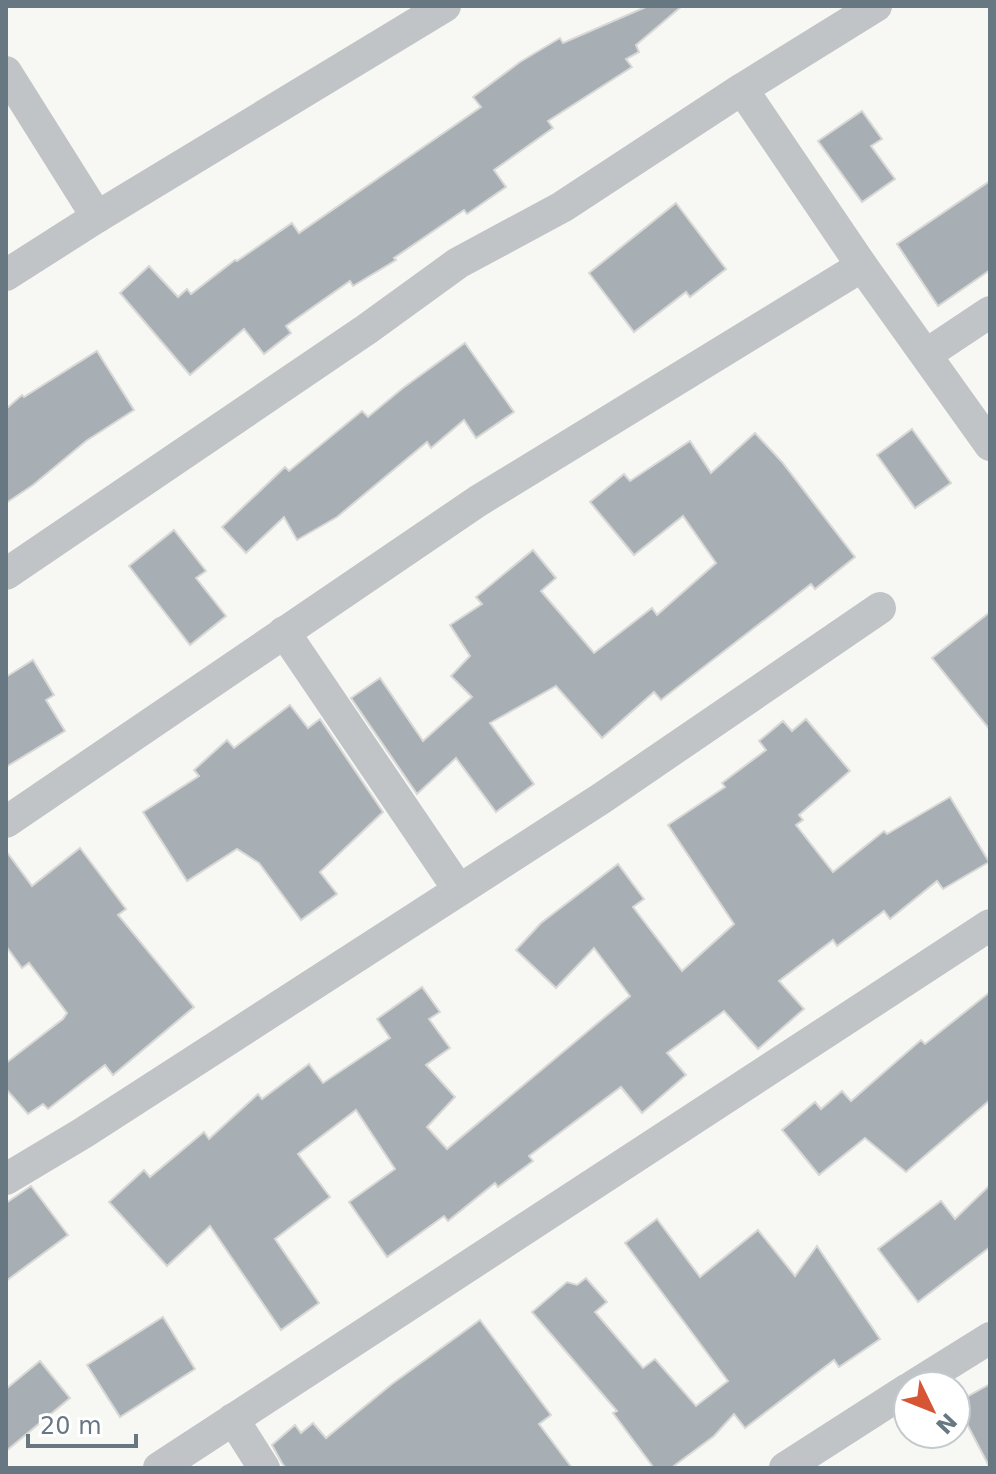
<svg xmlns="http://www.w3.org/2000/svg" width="996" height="1474" font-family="'DejaVu Sans',sans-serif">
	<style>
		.building { fill: #a8afb4; stroke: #d8d8d6; stroke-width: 2 }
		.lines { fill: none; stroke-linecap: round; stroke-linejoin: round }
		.minor { stroke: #c0c4c7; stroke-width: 32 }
	</style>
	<rect width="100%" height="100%" fill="#f7f7f4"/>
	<g class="building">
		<path d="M648,6H682L636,45L639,52L626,59L632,67L548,121L553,128L494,170L506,187L467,214L464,210L394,258L396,260L353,286L350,281L286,326L291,333L264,354L244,329L190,375L120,293L149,266L178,297L187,289L191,294L235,260L237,261L292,223L299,233L481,107L473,97L520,62L560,38L563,43Z"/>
		<path d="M862,111L882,139L871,146L895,179L862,202L818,141Z"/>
		<path d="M990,181V270L938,306L897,244Z"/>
		<path d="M676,203L726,269L690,297L686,292L634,332L589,273Z"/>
		<path d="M465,343L514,412L476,438L464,420L431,448L427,442L337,517L297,540L284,517L246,553L222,527L285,467L289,471L362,411L368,417L403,388Z"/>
		<path d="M97,351L134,410L86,441L33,485L6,503V409L22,395L24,397Z"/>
		<path d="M912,429L951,483L915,508L877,455Z"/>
		<path d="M755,433L782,462L855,557L815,589L811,584L661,700L654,692L602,738L556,686L490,723L534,784L496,812L456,758L417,794L351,698L380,678L423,741L472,697L451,676L470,656L450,625L482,604L476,597L533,550L556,578L541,591L594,653L652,608L657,615L716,563L683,516L634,555L590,502L624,474L630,481L690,441L711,473Z"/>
		<path d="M174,530L206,571L196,578L226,616L190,645L129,566Z"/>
		<path d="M990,612V730L932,658Z"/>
		<path d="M33,660L54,695L46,700L65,731L6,767V677Z"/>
		<path d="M290,705L308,728L320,719L383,812L320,872L337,894L301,920L259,863L237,849L187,881L143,812L199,776L194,770L227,740L234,748Z"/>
		<path d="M806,719L850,771L799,815L803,820L796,825L833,872L884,831L887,834L950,797L989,862L943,889L937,881L890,919L884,911L837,946L833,940L779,981L804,1009L758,1049L724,1011L667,1053L686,1075L642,1113L621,1087L529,1156L533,1161L498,1187L495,1183L448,1221L444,1216L387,1257L349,1202L395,1169L356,1110L298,1154L330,1197L275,1239L319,1303L281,1330L210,1226L167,1266L109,1202L144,1170L150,1177L204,1132L209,1139L258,1094L262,1099L309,1064L323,1083L390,1038L377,1019L422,987L440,1012L429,1019L450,1048L426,1065L455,1097L427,1127L447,1149L630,996L594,948L556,988L516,950L541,923L618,864L644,899L633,907L682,971L734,924L668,825L725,787L722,783L766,750L759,741L783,721L792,731Z"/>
		<path d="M80,848L126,909L118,915L194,1007L113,1075L105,1065L48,1109L43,1104L28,1114L6,1089V1063L63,1019L67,1013L29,963L22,968L6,946V851L32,886Z"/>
		<path d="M990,992V1100L906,1172L865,1138L819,1175L782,1130L815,1102L821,1109L842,1091L851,1101L921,1040L925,1044Z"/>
		<path d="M990,1185V1247L918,1302L878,1249L941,1201L955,1219Z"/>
		<path d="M31,1186L68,1235L6,1281V1203Z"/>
		<path d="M657,1219L700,1277L758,1230L795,1276L817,1246L880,1339L839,1367L834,1360L745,1428L734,1414L714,1436L671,1468H654L613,1413L617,1411L532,1312L567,1282L577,1285L586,1278L607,1302L595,1312L643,1368L655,1359L696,1406L728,1381L625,1243Z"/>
		<path d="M163,1317L195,1369L120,1417L87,1365Z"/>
		<path d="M480,1320L551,1415L539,1424L572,1468H286L282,1463L272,1445L295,1425L301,1433L313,1423L326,1438L392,1384Z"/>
		<path d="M40,1361L70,1398L6,1451V1389Z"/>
		<path d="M990,1384V1468L956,1403Z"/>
	</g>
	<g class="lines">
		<g class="minor">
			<path d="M876,6L742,89L862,266L990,445"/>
			<path d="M6,72L97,217L445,6"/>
			<path d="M6,275L97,217"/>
			<path d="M927,354L990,312"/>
			<path d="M6,574L367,329L458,263L562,207L742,89"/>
			<path d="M284,632L459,890"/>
			<path d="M6,822L478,501L862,266"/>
			<path d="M6,1179L83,1133L602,798L880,608"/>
			<path d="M913,1386L990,1338"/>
			<path d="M233,1419L264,1468"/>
			<path d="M159,1468L990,925"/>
			<path d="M785,1468L908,1389"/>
		</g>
	</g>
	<rect width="996" height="1474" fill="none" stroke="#687883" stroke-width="16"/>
	<g transform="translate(932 1410) rotate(133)"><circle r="38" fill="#ffffff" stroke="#c3c9cd" stroke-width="2"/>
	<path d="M0-6L14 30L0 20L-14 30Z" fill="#d65535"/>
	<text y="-12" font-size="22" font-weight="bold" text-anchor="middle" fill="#687883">N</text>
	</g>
	<path d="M28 1434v12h108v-12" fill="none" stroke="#687883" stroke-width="4"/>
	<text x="40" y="1434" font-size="24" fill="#687883" stroke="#ffffff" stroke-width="6" paint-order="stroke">20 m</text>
</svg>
